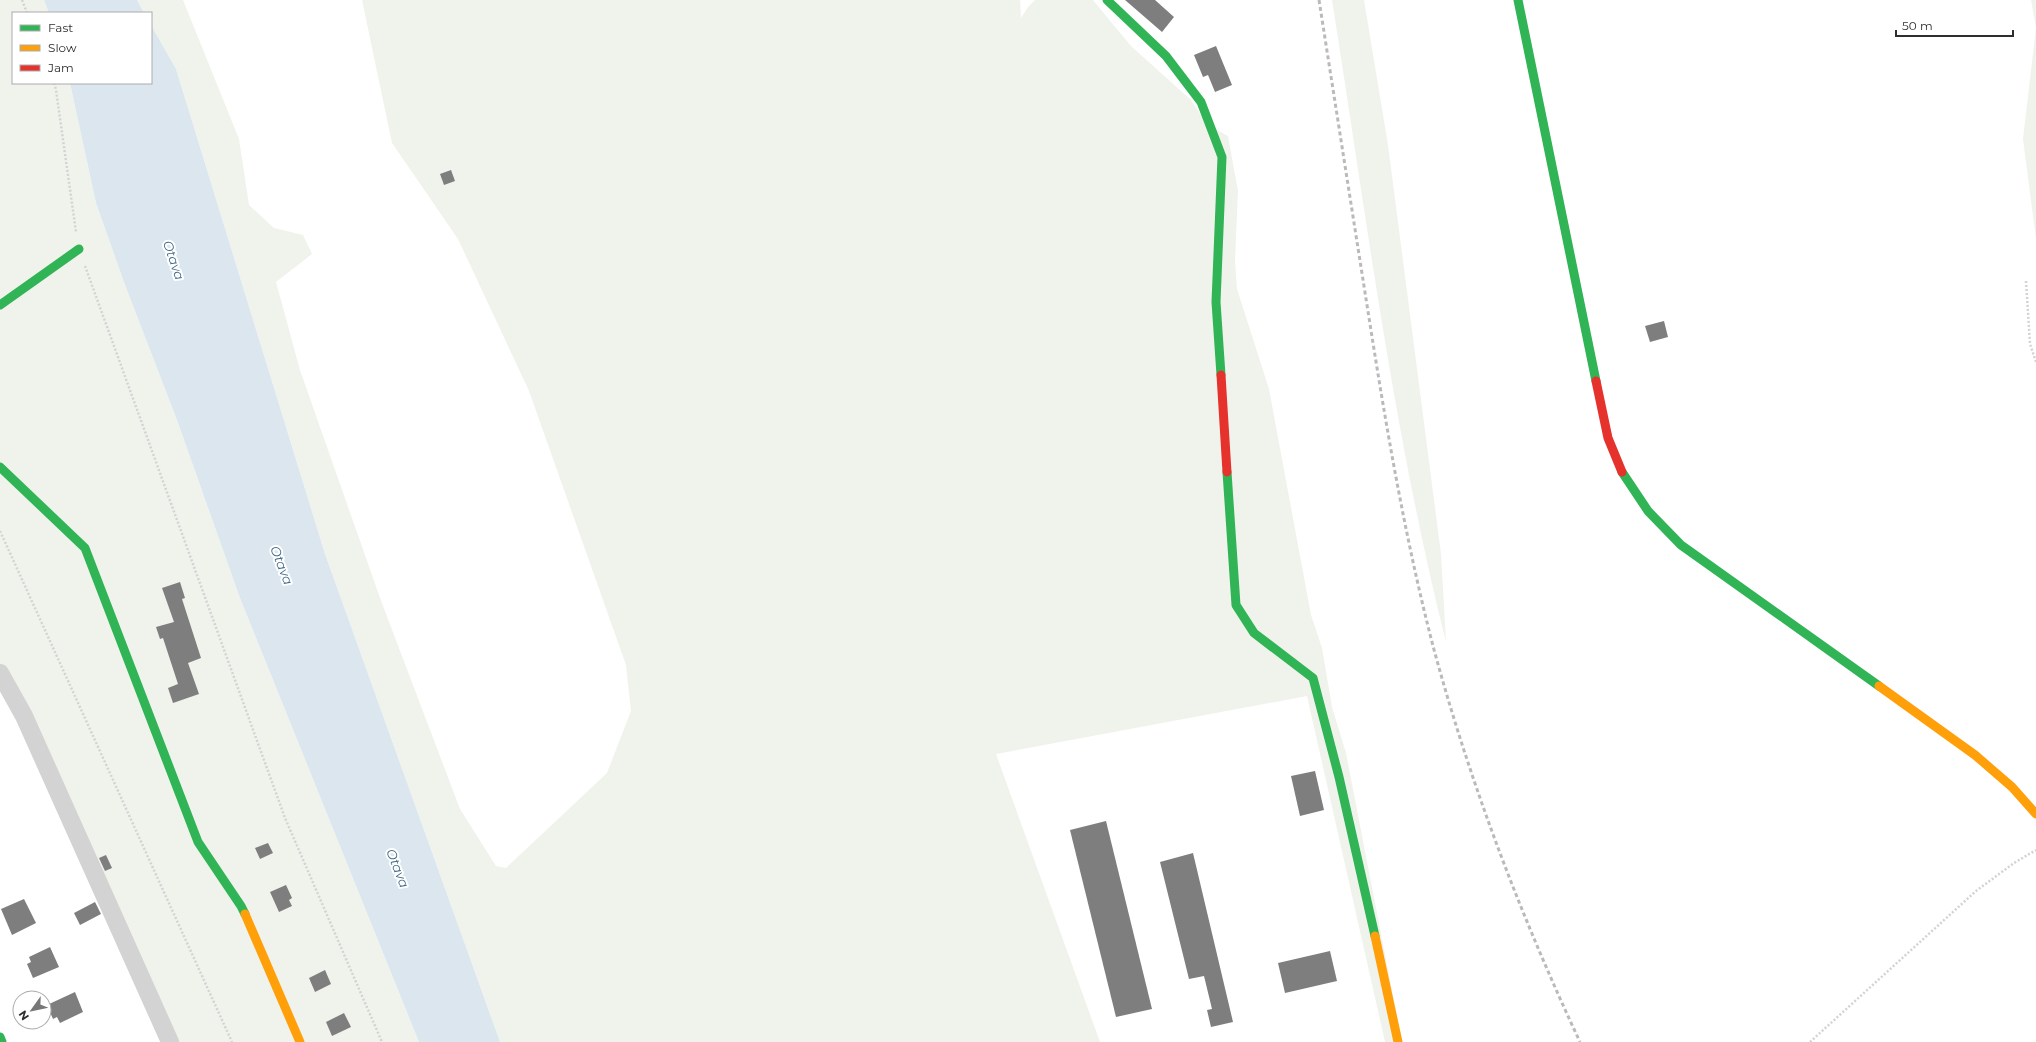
<svg xmlns="http://www.w3.org/2000/svg" width="2036" height="1042" font-family="Montserrat,sans-serif">
	<style>
		.green { fill: #f0f3ec }
		.water { fill: #dbe6ef }
		.building { fill: #7e7e7e }
		.lines { fill: none; stroke-linecap: round; stroke-linejoin: round }
		.path { stroke: #d3d3d3; stroke-width: 2.5; stroke-dasharray: 2 2; stroke-linecap: butt }
		.street { stroke: #d3d3d3; stroke-width: 18 }
		.fast { stroke: #30b455; stroke-width: 9 }
		.slow { stroke: #ff9f0a; stroke-width: 9 }
		.jam { stroke: #e5322d; stroke-width: 9 }
		.rail { stroke: #bababa; stroke-width: 3; stroke-dasharray: 4 3; stroke-linecap: butt }
		.labels { text-anchor: middle; dominant-baseline: central; stroke-width: 4; stroke-linejoin: round; paint-order: stroke }
		.water-label { font-size: 13px; font-style: italic; fill: #436c89; stroke: #fff }
	</style>
	<rect width="100%" height="100%" fill="#fff"/>
	<g class="green">
		<path d="M0,0H44L49,13H13V83H70L96,203L125,285L177,420L240,598L419,1042H179L0,663Z"/>
		<path d="M137,0H183L239,139L249,205L274,228L303,235L312,254L276,282L300,370L380,598L460,809L496,866L506,868L607,773L631,711L626,665L529,391L458,239L392,143L362,0H1020L1021,18L1028,7L1035,0H1093L1131,46L1191,100L1207,124L1228,136L1238,191L1235,260L1237,289L1269,389L1311,615L1322,648L1332,707L1346,753L1402,1042H1385L1307,696L996,754L1100,1042H500L325,554L176,69L151,25V13H144Z"/>
		<path d="M1332,0H1364L1388,145L1441,554L1446,642C1393,431 1366,214 1332,0Z"/>
		<path d="M2031,0H2036V239L2023,139L2036,28Z"/>
	</g>
	<g class="water">
		<path d="M44,0H137L144,13H49Z"/>
		<path d="M151,25L176,69L325,554L500,1042H419L240,598L177,420L125,285L96,203L70,83H151Z"/>
	</g>
	<g class="building">
		<path d="M1125,0H1155L1174,17L1162,32Z"/>
		<path d="M1216,46L1232,85L1215,92L1208,75L1203,77L1194,55Z"/>
		<path d="M451,170L455,181L444,185L440,174Z"/>
		<path d="M1664,321L1668,337L1650,342L1645,326Z"/>
		<path d="M180,582L185,598L182,599L201,658L188,663L199,694L173,703L168,688L178,684L163,638L160,639L156,627L174,622L162,588Z"/>
		<path d="M1315,771L1324,810L1300,816L1291,776Z"/>
		<path d="M1106,821L1152,1009L1116,1017L1070,830Z"/>
		<path d="M268,843L273,853L260,859L255,848Z"/>
		<path d="M1193,853L1233,1022L1211,1027L1207,1010L1212,1009L1204,976L1189,979L1160,862Z"/>
		<path d="M106,855L112,868L105,871L99,858Z"/>
		<path d="M286,885L292,898L289,900L292,906L279,912L270,892Z"/>
		<path d="M24,899L36,923L12,935L1,909Z"/>
		<path d="M95,902L101,914L80,925L74,913Z"/>
		<path d="M50,947L59,967L33,978L27,964L31,962L29,957Z"/>
		<path d="M1330,951L1337,981L1285,993L1278,963Z"/>
		<path d="M325,970L331,984L315,992L309,978Z"/>
		<path d="M75,992L83,1012L60,1023L57,1017L53,1019L47,1005Z"/>
		<path d="M344,1013L351,1027L332,1036L326,1022Z"/>
	</g>
	<g class="lines">
		<g class="path">
			<path d="M22,0L27,13"/>
			<path d="M54,83L56,90L76,232"/>
			<path d="M85,266L285,818L382,1042"/>
			<path d="M2026,281L2030,344L2036,362"/>
			<path d="M0,531L232,1042"/>
			<path d="M1810,1042L1976,891L2014,863L2036,850"/>
		</g>
		<path class="street" d="M0,673L24,716L170,1042"/>
		<g class="fast">
			<path d="M1107,0L1166,56L1201,102L1222,157L1216,302L1221,375"/>
			<path d="M1518,0L1596,381"/>
			<path d="M0,305L79,249"/>
			<path d="M0,467L85,548L198,842L241,906L245,914"/>
			<path d="M1227,472L1236,605L1254,633L1313,678L1339,777L1375,936"/>
			<path d="M1622,472L1648,511L1681,545L1879,686"/>
			<path d="M0,1037L2,1042"/>
		</g>
		<g class="slow">
			<path d="M1879,686L1975,755L2012,787L2036,814"/>
			<path d="M245,914L300,1042"/>
			<path d="M1375,936L1398,1042"/>
		</g>
		<g class="jam">
			<path d="M1221,375L1227,472"/>
			<path d="M1596,381L1608,438L1622,472"/>
		</g>
		<path class="rail" d="M1319,0C1335,102 1351,204 1367,305C1385,420 1404,534 1433,646C1470,783 1520,914 1580,1042"/>
	</g>
	<g class="labels">
		<g class="water-label">
			<text transform="translate(174 260) rotate(71)">Otava</text>
			<text transform="translate(282 565) rotate(69)">Otava</text>
			<text transform="translate(398 868) rotate(69)">Otava</text>
		</g>
	</g>
	<rect x="12" y="12" width="140" height="72" fill="#ffffff" stroke="#ababab"/>
	<rect x="20" y="25" width="20" height="6" fill="#30b455" stroke="#ababab"/>
	<text x="48" y="32" font-size="12" fill="#2e2e2e">Fast</text>
	<rect x="20" y="45" width="20" height="6" fill="#ff9f0a" stroke="#ababab"/>
	<text x="48" y="52" font-size="12" fill="#2e2e2e">Slow</text>
	<rect x="20" y="65" width="20" height="6" fill="#e5322d" stroke="#ababab"/>
	<text x="48" y="72" font-size="12" fill="#2e2e2e">Jam</text>
	<g transform="translate(32 1010) rotate(237)"><circle r="19" fill="#ffffff" stroke="#ababab"/>
	<path d="M0-3L7 15L0 10L-7 15Z" fill="#777777"/>
	<text y="-6" font-size="11" font-weight="bold" text-anchor="middle" fill="#2e2e2e">N</text>
	</g>
	<path d="M1896 30v6h117v-6" fill="none" stroke="#2e2e2e" stroke-width="2"/>
	<text x="1902" y="30" font-size="12" fill="#2e2e2e" stroke="#ffffff" stroke-width="3" paint-order="stroke">50 m</text>
</svg>
